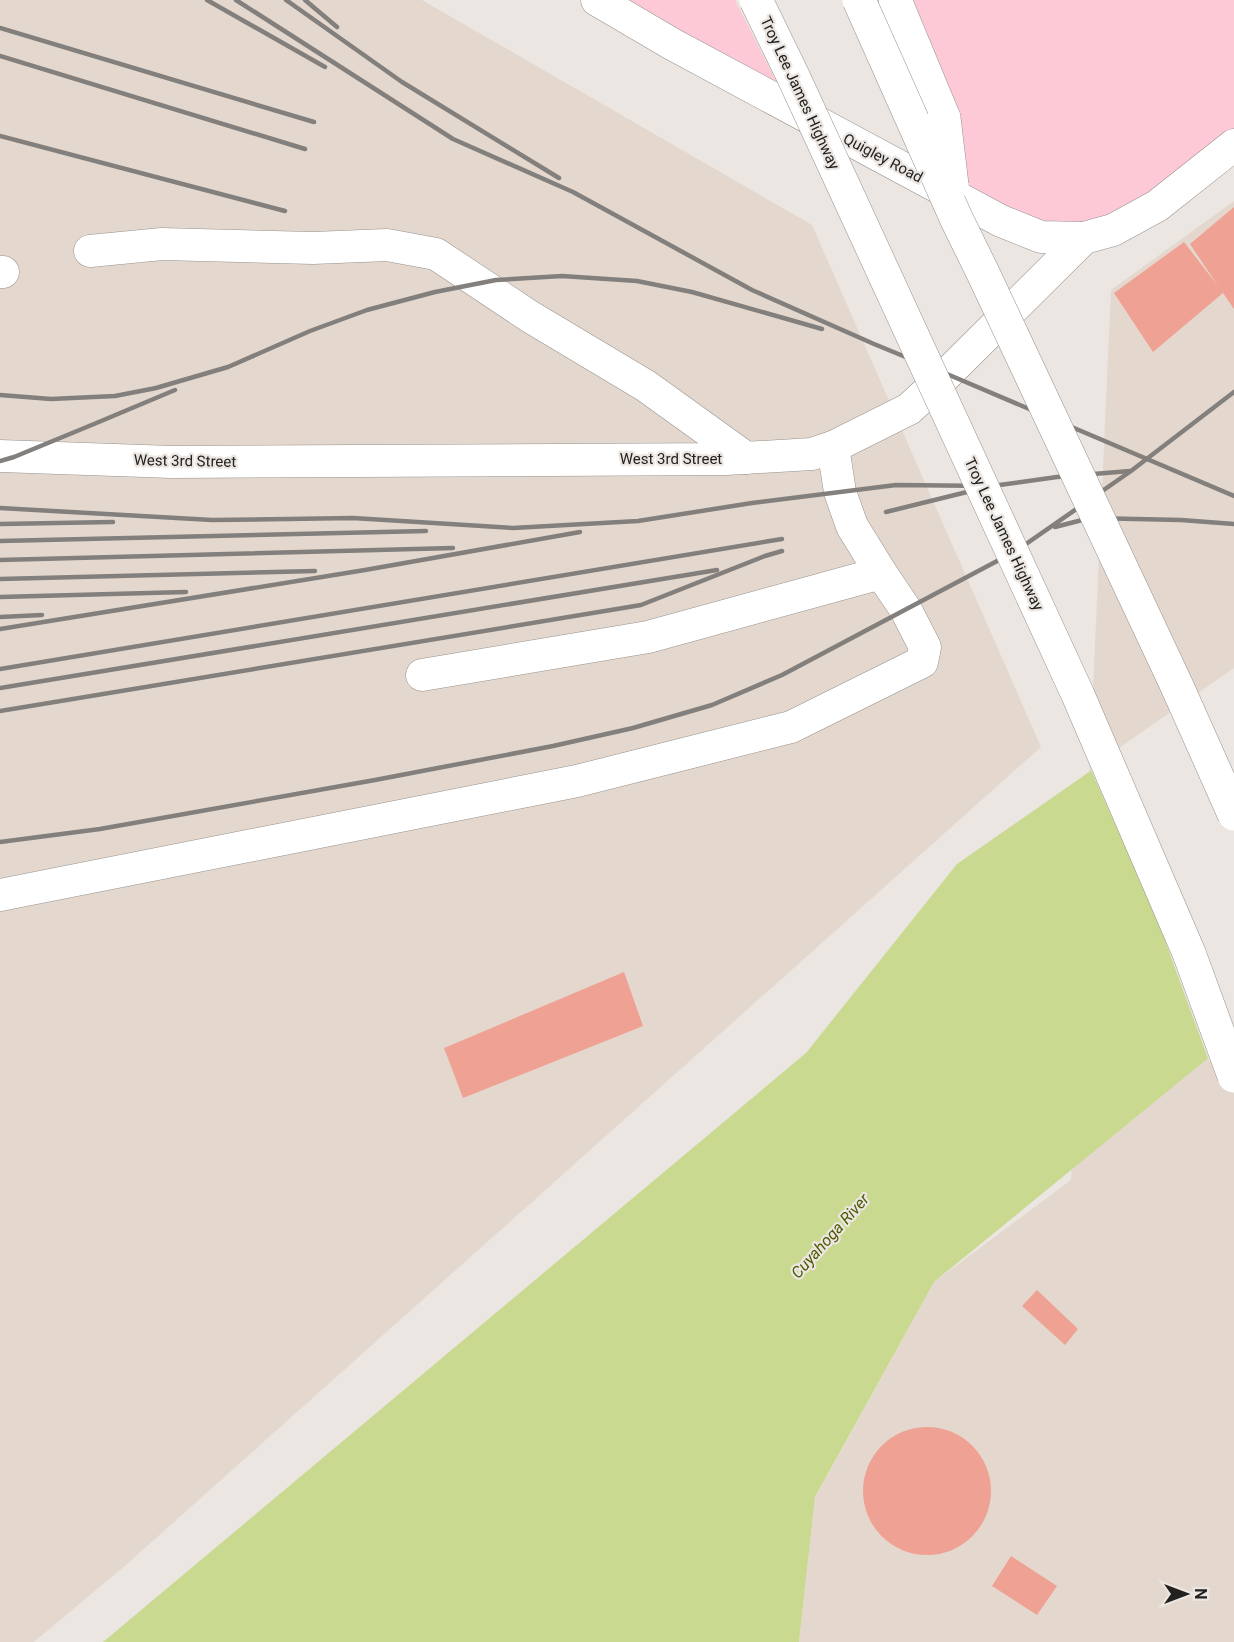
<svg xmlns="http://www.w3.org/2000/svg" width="1234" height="1642" font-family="Roboto,sans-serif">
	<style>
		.built { fill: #e4d8ce }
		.green { fill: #fdc9d7 }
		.water { fill: #cad990 }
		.pier { fill: #ebe6e1 }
		.building { fill: #efa193 }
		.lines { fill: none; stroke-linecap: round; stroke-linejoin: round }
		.minor-casing { stroke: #96918d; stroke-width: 33 }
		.highway-casing { stroke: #96918d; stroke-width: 34 }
		.minor { stroke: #fff; stroke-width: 32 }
		.highway { stroke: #fff; stroke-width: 33 }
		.rail { stroke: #827f7c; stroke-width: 4.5 }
		.highway-bridge-casing { stroke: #96918d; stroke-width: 34; stroke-linecap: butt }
		.highway-bridge { stroke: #fff; stroke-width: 33 }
		.labels { text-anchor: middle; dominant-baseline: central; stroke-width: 4.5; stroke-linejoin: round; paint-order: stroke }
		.street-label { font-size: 15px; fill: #232120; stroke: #ebe6e1 }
		.water-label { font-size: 16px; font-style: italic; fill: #4f5a03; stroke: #ebe6e1 }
	</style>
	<rect width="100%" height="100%" fill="#ebe6e1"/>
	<g class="built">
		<path d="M0,0H422L812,225L1041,747L127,1564L34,1642H0Z"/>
		<path d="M1234,201V1642H799L815,1498L934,1282L1071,1180L1111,290Z"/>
	</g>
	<g class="green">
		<path d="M597,0H735L789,107Z"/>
		<path d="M912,0H1234V145L1084,238L951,194Z"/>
	</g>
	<path class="water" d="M1234,671V1037L934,1282L815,1497L799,1642H103L806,1053L957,864Z"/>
	<path class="pier" d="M1234,668V1040L1209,1061L1155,913L1090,768Z"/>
	<g class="building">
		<path d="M1234,207V309L1223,293L1153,352L1114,293L1184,242L1218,286L1190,244Z"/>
		<path d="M624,972L643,1026L463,1098L444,1048Z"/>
		<path d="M1037,1290L1078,1329L1065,1345L1022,1306Z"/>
		<circle cx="927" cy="1491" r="64"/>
		<path d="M1011,1556L1057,1586L1037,1615L992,1586Z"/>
	</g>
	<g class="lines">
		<defs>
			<g id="minor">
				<path d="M597,0L672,44L1001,221L1041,237L1084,238"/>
				<path d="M90,251L162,244L313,248L387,245L436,254L529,316L646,386L746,458"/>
				<path d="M0,272H3"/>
				<path d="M0,456L172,462L726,459L812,454L833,447L909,409L947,374L1084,238L1113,230L1157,206L1234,145"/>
				<path d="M422,675L648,637L881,573L852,526L840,492L833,447"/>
				<path d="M0,895L577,781L791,727L922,662L925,647L906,610L881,573"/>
			</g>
			<path id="highway" d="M895,0L944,118"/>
		</defs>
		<use href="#minor" class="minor-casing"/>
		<use href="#highway" class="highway-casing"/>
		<use href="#minor" class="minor"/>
		<use href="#highway" class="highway"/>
		<g class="rail">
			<path d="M207,0L325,67"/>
			<path d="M236,0L453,139L573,192L752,290L874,344L947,374L1234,496"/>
			<path d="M286,0L402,82L559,178"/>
			<path d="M305,0L337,27"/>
			<path d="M0,28L314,122"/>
			<path d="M0,56L305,149"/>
			<path d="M0,136L285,211"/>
			<path d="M0,395L51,399L115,396L156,388L228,367L310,331L367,310L435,292L496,280L562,276L637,281L692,292L822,329"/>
			<path d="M0,461L14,457L94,424L175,390"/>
			<path d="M0,508L212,520L353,518L513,528L638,521L752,503L896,485L992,486L1057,477L1130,471"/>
			<path d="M886,512L971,491"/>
			<path d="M0,524L113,522"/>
			<path d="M1055,527L1090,518L1181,520L1234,524"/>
			<path d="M0,541L426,531"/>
			<path d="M0,560L453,548"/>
			<path d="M0,579L315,571"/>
			<path d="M0,597L186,592"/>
			<path d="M0,617L42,615"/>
			<path d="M0,629L365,570L580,532"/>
			<path d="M0,669L782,539"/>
			<path d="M0,688L717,570"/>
			<path d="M0,711L641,605L765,556L782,551"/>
			<path d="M0,842L100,829L375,780L553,746L633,728L712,705L782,675L1016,551L1131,471L1234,392"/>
		</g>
		<defs>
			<g id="highway-bridge">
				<path d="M756,0L793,76L1078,695L1189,953L1234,1076"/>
				<path d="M859,0L957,220L983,273L1176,684L1234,814"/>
				<path d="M944,118L952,185"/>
			</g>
		</defs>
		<use href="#highway-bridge" class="highway-bridge-casing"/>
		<use href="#highway-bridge" class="highway-bridge"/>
	</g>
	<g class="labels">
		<g class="street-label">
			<text transform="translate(800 93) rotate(65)">Troy Lee James Highway</text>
			<text transform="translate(883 158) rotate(28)">Quigley Road</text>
			<text x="671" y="459">West 3rd Street</text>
			<text transform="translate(185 461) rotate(1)">West 3rd Street</text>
			<text transform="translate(1004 534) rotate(65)">Troy Lee James Highway</text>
		</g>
		<g class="water-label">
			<text transform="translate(830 1236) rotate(-48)">Cuyahoga River</text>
		</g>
	</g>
	<g transform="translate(1186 1594) rotate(90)" stroke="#ebe6e1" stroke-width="4.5" paint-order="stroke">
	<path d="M0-4.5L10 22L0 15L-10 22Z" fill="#232120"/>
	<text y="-9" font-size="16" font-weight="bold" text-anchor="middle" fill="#232120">N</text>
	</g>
</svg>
